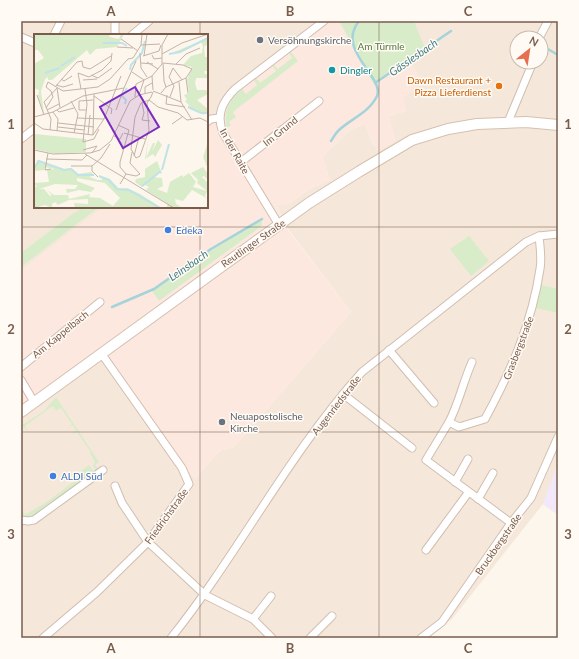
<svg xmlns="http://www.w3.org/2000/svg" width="579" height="659" font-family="Lato,sans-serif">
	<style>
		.residential { fill: #f5e8da; fill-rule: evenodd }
		.commercial { fill: #fde8e0 }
		.education { fill: #f3e8fa }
		.green { fill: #d8ecc9 }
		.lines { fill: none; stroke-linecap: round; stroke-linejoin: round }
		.stream { stroke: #a5d3da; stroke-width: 2.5 }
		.minor-casing { stroke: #d1beb0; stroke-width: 9 }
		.secondary-casing { stroke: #d6c0b0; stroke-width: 12 }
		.minor { stroke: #fff; stroke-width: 7 }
		.secondary { stroke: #fff; stroke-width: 10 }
		.grid { fill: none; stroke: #7a5c4d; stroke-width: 1; stroke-opacity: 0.55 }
		.worship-dot { fill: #6b7280; stroke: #fffaf3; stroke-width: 1.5 }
		.culture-dot { fill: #0f9aa8; stroke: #fffaf3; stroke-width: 1.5 }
		.food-dot { fill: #e8710a; stroke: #fffaf3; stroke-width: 1.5 }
		.shop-dot { fill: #3f7fe0; stroke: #fffaf3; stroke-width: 1.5 }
		.labels { text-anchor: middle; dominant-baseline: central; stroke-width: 3; stroke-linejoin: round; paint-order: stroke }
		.worship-label { font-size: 10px; fill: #5b616d; stroke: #fffaf3; text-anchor: start }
		.park-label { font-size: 10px; fill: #537a41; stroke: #fffaf3 }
		.culture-label { font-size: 10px; fill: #0d838f; stroke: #fffaf3; text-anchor: start }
		.food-label { font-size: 10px; fill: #c56008; stroke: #fffaf3; text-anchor: end }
		.street-label { font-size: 10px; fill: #7a5c4d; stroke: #fffaf3 }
		.shop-label { font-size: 10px; fill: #366cbe; stroke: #fffaf3; text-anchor: start }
		.water-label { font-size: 11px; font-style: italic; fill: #437c86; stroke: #fffaf3 }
		.inset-river { fill: none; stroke: #bfe3e8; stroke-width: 2 }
		.inset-road { fill: none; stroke: #c5b3a7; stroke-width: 1 }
		.view { fill: #7b2cbf; fill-opacity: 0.15; stroke: #7b2cbf; stroke-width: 2 }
		.inset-edge { fill: none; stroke: #7a5c4d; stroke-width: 2 }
		.neatline { fill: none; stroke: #7a5c4d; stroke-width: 1.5 }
		.grid-label { font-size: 13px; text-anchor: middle; font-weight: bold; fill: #7a5c4d }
	</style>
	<rect width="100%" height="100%" fill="#fdf6ec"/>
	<g class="residential">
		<path d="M21,21H331L234,96L226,111L225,117L207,119L209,102L207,103V35H35V207H104L21,271Z"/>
		<path d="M339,21H558V515L543,504L452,619L428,638H21V415L104,353L195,479L219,451L234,447L351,312L288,229L275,202L287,205L311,188L330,180L322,157L350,130L365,124L374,146L389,116L406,111ZM517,38H541V62H517Z"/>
	</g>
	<path class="commercial" d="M331,21H339L373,83L407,58L423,81L403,98L406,111L389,116L396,141L377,151L365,125L350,130L322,157L330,180L311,188L287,205L280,206L276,204L288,230L351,312L234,447L219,451L195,479L104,354L21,412V271L104,207H207V119L225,117L228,105L234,96Z"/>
	<path class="education" d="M558,462V515L543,504Z"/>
	<g class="green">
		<path d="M339,21H414L424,46L373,83Z"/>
		<path d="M291,52L298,61L233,112L236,117L229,122L231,125L227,128C222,111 230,100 242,89L246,94L257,85L254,80L256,78L260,83L276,71L272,66L274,65L278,69L292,58L289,53Z"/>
		<path d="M94,207H99L21,267V253L75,212L81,209L90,210Z"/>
		<path d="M262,220V225L259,228L159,301L152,291L212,250Z"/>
		<path d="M469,236L489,261L471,276L450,249Z"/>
		<path d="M541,285L558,289V313L536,308Z"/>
		<path d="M56,397L99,462L95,465L98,469L96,471L93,466L95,462L90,453L91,452L77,432L71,434L76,431L73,425L67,429L72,424L61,408L56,411L53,406L51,407L25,426L28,432L22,425L44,411Z"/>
		<path d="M89,465L94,472L34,515L27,517L21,515V509L25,515L48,501L83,475L80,472Z"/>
	</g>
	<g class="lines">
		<g class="stream">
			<path d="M541,45L558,55"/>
			<path d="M375,83L451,31"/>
			<path d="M331,141C333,138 335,134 338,131C350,119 369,113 377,96C385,77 335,50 359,21"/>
			<path d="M112,307L154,289L211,249L262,219"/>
		</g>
		<defs>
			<g id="minor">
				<path d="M115,21V35"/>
				<path d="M54,35L61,21"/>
				<path d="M132,35L149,21"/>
				<path d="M21,37L35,43"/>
				<path d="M539,38L548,21"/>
				<path d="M207,122L211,119L219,118"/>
				<path d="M508,122L533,62"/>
				<path d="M21,139L35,128"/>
				<path d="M241,162L319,101"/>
				<path d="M279,225L223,133C216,115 222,102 235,89L324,21"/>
				<path d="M389,350L434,403"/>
				<path d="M21,367L100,302"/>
				<path d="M21,380L34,402"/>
				<path d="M343,394L412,448"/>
				<path d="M449,422C459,403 463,382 472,362"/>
				<path d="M455,482L468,459"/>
				<path d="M115,486L122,503L148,542L205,595L253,619L272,638"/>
				<path d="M478,499L493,473"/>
				<path d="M21,520L28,521L34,520L103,470"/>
				<path d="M511,523L426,460L449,422L459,427L485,419C511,371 532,323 540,269C542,259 540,246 539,236"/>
				<path d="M426,550L468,493"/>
				<path d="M253,619L271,596"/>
				<path d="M43,638L97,592L148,542L189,484L182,468L101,353"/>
				<path d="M171,638C239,553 289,453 362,372L526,242L539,236L558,234"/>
				<path d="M310,638L332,616"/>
				<path d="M421,638L442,622L511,523L531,498L558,437"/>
			</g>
			<path id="secondary" d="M21,412L309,203L360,171L412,140L448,129L477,124L526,122L558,125"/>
		</defs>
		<use href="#minor" class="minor-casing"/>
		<use href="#secondary" class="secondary-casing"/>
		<use href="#minor" class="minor"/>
		<use href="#secondary" class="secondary"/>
	</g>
	<path class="grid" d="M200,21V35M379,21V638M200,207V638M21,227H558M21,432H558"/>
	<g class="worship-dot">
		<circle cx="260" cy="40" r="4"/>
		<circle cx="222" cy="422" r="4"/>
	</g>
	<circle class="culture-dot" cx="332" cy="70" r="4"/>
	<circle class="food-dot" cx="499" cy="86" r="4"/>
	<g class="shop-dot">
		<circle cx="168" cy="230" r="4"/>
		<circle cx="53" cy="476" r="4"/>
	</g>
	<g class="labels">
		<g class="worship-label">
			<text x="268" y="40">Versöhnungskirche</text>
			<text x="230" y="416">Neuapostolische<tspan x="230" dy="12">Kirche</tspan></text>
		</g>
		<g class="park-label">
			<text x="381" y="46">Am Türmle</text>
		</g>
		<g class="culture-label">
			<text x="340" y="70">Dingler</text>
		</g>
		<g class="food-label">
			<text x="491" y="80">Dawn Restaurant +<tspan x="491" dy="12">Pizza Lieferdienst</tspan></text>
		</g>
		<g class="street-label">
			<text transform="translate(280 131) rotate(-39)">Im Grund</text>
			<text transform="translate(235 151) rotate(61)">In der Raite</text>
			<text transform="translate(253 243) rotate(-35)">Reutlinger Straße</text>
			<text transform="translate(60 334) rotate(-39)">Am Kappelbach</text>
			<text transform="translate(518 348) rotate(-69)">Grasbergstraße</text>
			<text transform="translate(336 405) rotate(-52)">Augenriedstraße</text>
			<text transform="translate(166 516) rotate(-54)">Friedrichstraße</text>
			<text transform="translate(498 544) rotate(-55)">Bruckbergstraße</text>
		</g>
		<g class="shop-label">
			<text x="176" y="230">Edeka</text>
			<text x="61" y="476">ALDI Süd</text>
		</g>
		<g class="water-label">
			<text transform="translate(413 57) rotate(-35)">Gässlesbach</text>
			<text transform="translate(188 265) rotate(-35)">Leinsbach</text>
		</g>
	</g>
	<g transform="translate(34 34)">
		<rect width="174" height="174" fill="#fdf6ec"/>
		<path d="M0,0H74L76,3L85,5L87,0H90L83,13L62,15L56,21L53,16L18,46H14V43L11,45L7,57L10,80L4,63L5,56L0,54V30L10,24L4,16H0ZM174,4V10L170,13L171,23H174V37H170L171,40H174V55L173,44H162L161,49L163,56H172L174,60L163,66L174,75V79L170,78V81L158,75L151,67L153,66L150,61L155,59L153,46L158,33L149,31L157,22L168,19L169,12L167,8L145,19L140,18ZM0,100L52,105V116H31H52V118L22,120L0,115ZM115,100L112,124L119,109H121L118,118L124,106L128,111L121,123L119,120L111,125ZM174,108V135L169,123ZM3,126L30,135L37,134L44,140L57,138L60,141H57L56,143L63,146H68L67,142L76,145L85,155L93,154L106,160L128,174L41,173L40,169L54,170V165L35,166L24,171L21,168L18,170V174L11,171L0,174V152L3,153L0,149L15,148L13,136L21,135L11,133L10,136L0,137ZM43,144L71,149L86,164L79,172L66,164L55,163L56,160L35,165L34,161H20L13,156L18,161L16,162L10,155H5L21,150L44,151L41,155H32L33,159L45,156L57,158L61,154L43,147ZM123,127L128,140L125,139L119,143L128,144L129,152L123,155L133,159L136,148L148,141L150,146L149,143L155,139L162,148L159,153L173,157L171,162L174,165L158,156L149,167L141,165L142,170L149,174H132L134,170L112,156L115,153L111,151L108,153L101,148L102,145L111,143V135ZM169,133L174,140V146L170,142L168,143L174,149L173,157L163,149L164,146L157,139Z" fill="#d8ecc9" fill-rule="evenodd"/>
		<path class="inset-river" d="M69,9H88L93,12M135,20L146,18L174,4M27,32L41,23M96,36L97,31L108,19L111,7M11,39L26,34M91,70L92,66L88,62L93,54M154,73L167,79H174M0,134L5,127L30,136L37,135L44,141H60M128,136L135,110M65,142L75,146L83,155L95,156L126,174M108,152L127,137"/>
		<path class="inset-road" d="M87,5L104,17M107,11L126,10M83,13L99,14M106,19L107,34L113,43M128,20L148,9L174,0M118,21L120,25L128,24M109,22L125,17L127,11M110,22L113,0H116M99,24L107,11L108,0M113,28L124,35M107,29L119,30M129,29L130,47L132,53M142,30L152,20L166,14M139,34L148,46M98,38L110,46M57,41L64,44L78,34M152,44L154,59M27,45L30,47L38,42M49,46L63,45M145,48L147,68M22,51L29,53L39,50M21,53L43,28L48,27L49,33L56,35L77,22M23,54L26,74M90,54L102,27M47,55L44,39L55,43L68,36L77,27L78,19M51,55L53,70L49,108L60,105L65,95M119,56L118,42L128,30V11L134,0M119,57L147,68L158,86M111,59V53L118,49M127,59L132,53L152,44L158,35L149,31L129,29M3,61L10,81M105,61L110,46M133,61L132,70L151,73M60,62L78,75L77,80M101,63L102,50L118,42M136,63L140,52L135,43L139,34M115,66L107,69L101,83L97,115L102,124L106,122L115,96L113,69L117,63L119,58M115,66L124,73L144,79L153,86L166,84L174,88M37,67L44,80L40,99M108,69L110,79L108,86L116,87M12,74L19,63L17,57L12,53L14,48L29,57L64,53L76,45L94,25L99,24M13,76L25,70M23,76L25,78L40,74M52,76H45V67L59,66M82,76L90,54M19,78L24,85L23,97M0,83L19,78L49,62L90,54M43,84L70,85M0,89L9,95L59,101M24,89L60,93M138,90L148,83M84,91L95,96L86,128V133L92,140L86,150M24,93L50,96M16,96L17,85L10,68L23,54M90,99L111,105M54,101L56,81M59,101L70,85L87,42M59,101L60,60M80,102L86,105L89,99M0,116L19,120L56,119L66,116L77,107L96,67L105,61L118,58M49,116L63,112L58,119M14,119L11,136L17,135M51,120L140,174M100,122L105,103M12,125L48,126L53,121M37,132H58M92,140L102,142L106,140L96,129L98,118M64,143L58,137V132L67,124L76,110"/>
		<path class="view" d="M101,53L125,93L89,114L66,73Z"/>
		<rect width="174" height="174" class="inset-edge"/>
	</g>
	<rect width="579" height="659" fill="none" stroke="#fffaf3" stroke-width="44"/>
	<g transform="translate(529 50) rotate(30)"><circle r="19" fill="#fffaf3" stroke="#cabbb1"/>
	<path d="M0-3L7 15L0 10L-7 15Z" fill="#e76f51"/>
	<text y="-6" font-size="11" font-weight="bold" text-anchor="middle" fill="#7a5c4d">N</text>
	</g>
	<rect x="22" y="22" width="535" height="615" class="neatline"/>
	<g class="grid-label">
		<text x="111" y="16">A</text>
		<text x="290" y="16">B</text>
		<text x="468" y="16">C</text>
		<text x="11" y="129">1</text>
		<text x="568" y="129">1</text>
		<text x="11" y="334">2</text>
		<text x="568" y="334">2</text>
		<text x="11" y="539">3</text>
		<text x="568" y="539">3</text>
		<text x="111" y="653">A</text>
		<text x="290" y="653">B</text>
		<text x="468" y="653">C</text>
	</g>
</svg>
